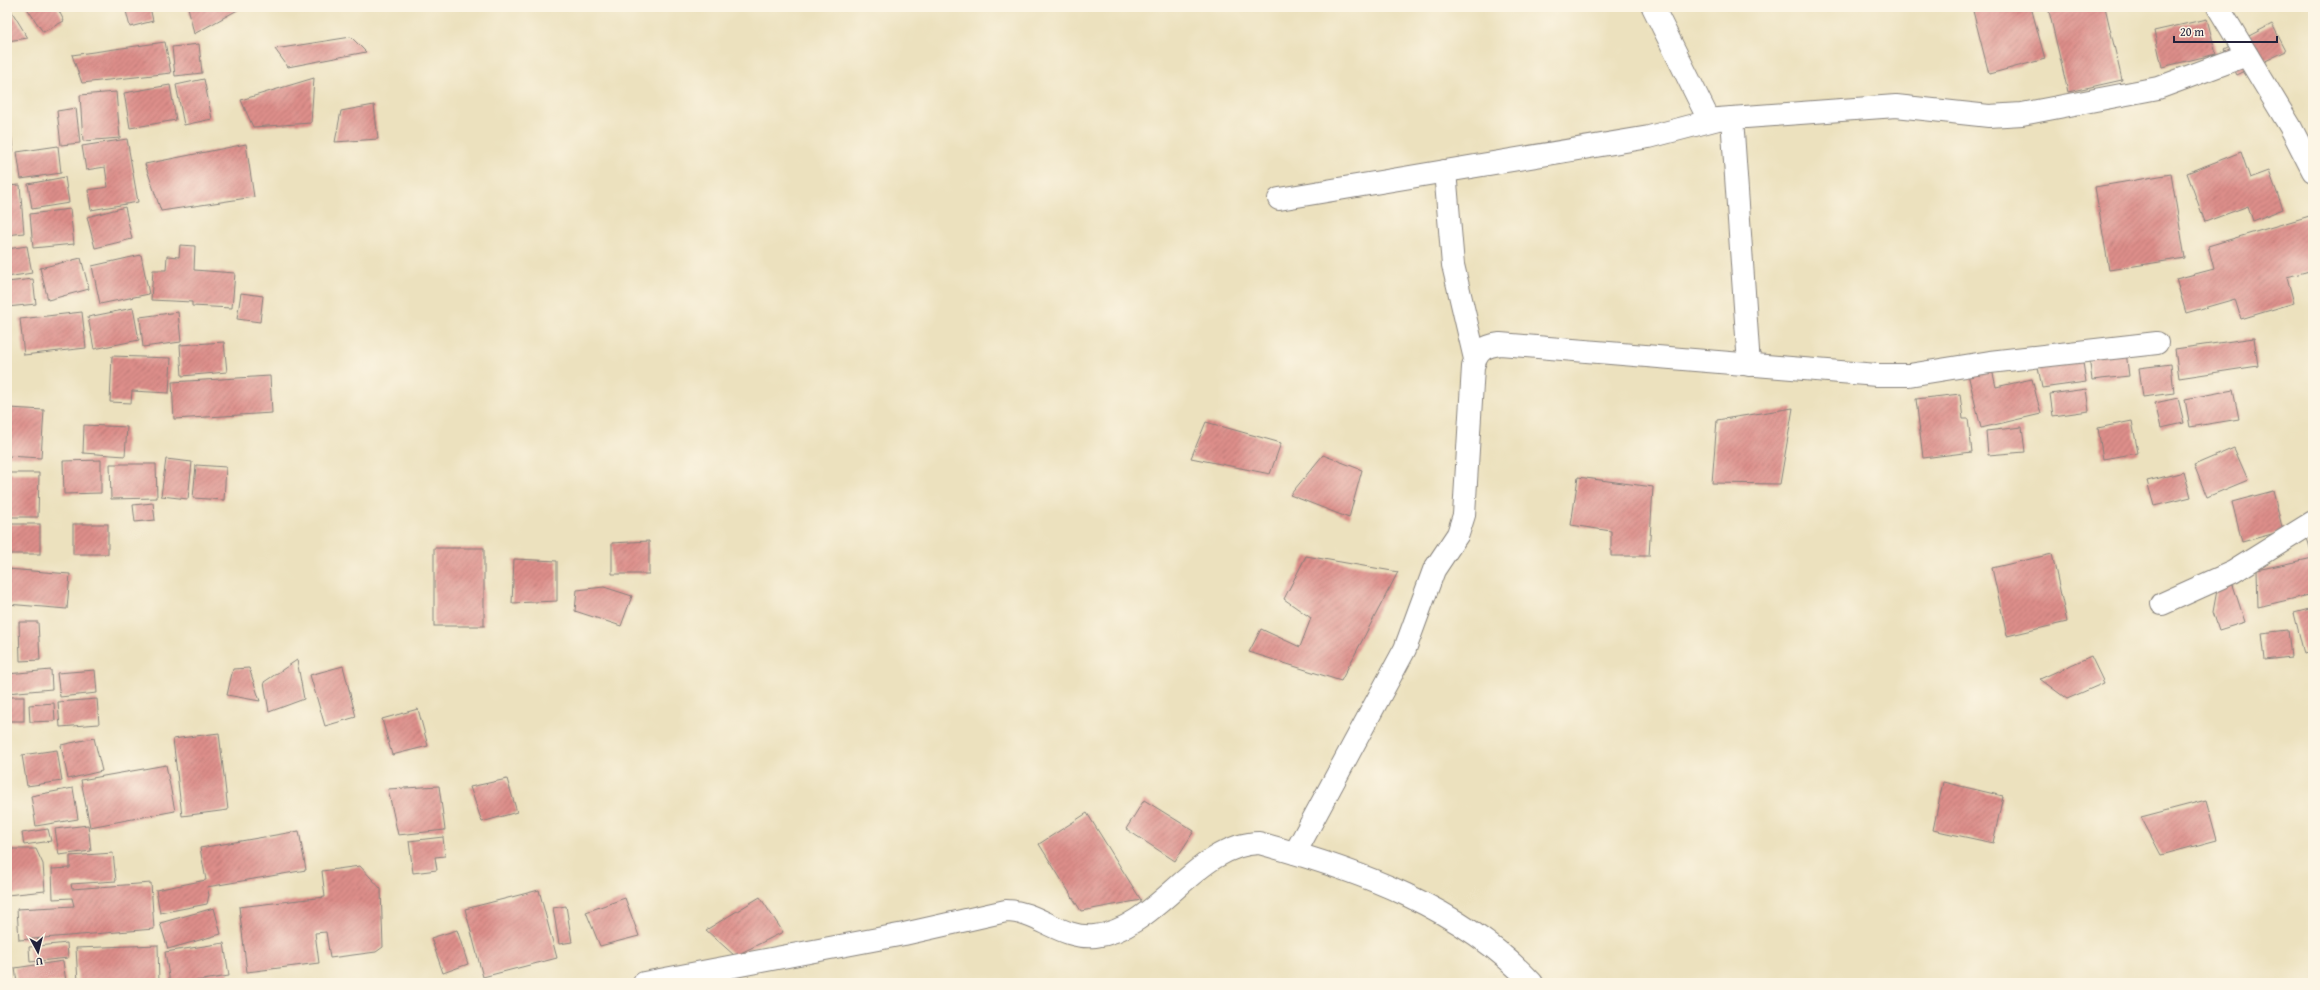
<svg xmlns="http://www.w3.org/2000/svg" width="2320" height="990" font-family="'Gentium Book Plus',serif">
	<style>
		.building { fill: url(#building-hatch) }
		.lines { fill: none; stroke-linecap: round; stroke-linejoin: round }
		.minor-casing { stroke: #87827c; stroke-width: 24 }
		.minor { stroke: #fff; stroke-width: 22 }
	</style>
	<defs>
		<pattern id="building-hatch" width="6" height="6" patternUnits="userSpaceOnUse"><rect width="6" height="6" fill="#dd8e8a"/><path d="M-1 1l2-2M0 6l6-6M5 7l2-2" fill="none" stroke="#b37472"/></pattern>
	</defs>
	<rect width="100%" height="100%" fill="#fcf5e5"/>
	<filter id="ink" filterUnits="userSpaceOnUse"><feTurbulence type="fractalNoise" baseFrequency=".025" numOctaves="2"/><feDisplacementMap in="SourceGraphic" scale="8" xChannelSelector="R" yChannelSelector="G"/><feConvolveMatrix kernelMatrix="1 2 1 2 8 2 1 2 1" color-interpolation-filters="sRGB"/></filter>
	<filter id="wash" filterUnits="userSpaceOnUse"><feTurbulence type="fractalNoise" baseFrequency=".012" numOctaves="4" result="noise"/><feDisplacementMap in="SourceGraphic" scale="16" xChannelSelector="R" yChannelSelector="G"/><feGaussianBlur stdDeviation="0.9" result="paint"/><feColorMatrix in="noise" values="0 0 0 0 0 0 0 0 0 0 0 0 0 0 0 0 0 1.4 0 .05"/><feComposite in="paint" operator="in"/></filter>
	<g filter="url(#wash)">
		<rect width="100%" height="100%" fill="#ece1be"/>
		<g id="blocks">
			<g class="building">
				<path d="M7,7H9L28,38L7,41Z"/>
				<path d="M26,7H57L64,21L43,32Z"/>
				<path d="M125,7H150L153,21L130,27Z"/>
				<path d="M188,7H243L194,34Z"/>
				<path d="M1972,7H2031L2045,59L1989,74Z"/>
				<path d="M2048,7H2105L2122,80L2068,92Z"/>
				<path d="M2207,19L2216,54L2162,67L2154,31Z"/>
				<path d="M2272,24L2286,51L2237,75L2224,49Z"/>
				<path d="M351,37L366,52L288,67L275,49Z"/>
				<path d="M165,42L171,73L82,83L72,55Z"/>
				<path d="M199,44L202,73L175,76L172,47Z"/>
				<path d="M314,78L311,123L253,127L241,100Z"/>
				<path d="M204,79L212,119L184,125L176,85Z"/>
				<path d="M170,85L176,120L130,128L124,93Z"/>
				<path d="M116,92L120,138L83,141L80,95Z"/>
				<path d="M374,105L378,139L335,142L341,111Z"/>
				<path d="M76,108L80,143L61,145L57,111Z"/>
				<path d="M7,122H10L13,151L7,152Z"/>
				<path d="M127,139L138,202L91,210L88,190L108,187L105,167L86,170L82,146Z"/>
				<path d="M246,144L254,197L161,211L145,164Z"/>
				<path d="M58,146L61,173L21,179L17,152Z"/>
				<path d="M2241,152L2250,178L2269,171L2283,209L2253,221L2248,206L2205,222L2187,173Z"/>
				<path d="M2171,174L2185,258L2109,270L2095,187Z"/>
				<path d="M65,177L69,203L32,209L28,184Z"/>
				<path d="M20,185L24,233L7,235V186Z"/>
				<path d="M125,207L132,239L95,248L87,217Z"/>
				<path d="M70,209L74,244L33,248L30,214Z"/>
				<path d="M2313,215V270L2287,277L2294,303L2241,319L2235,299L2186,313L2176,279L2214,269L2208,246Z"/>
				<path d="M180,245L195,246L194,270L235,273L232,308L192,306V302L151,300L153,270H166L167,256L179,257Z"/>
				<path d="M27,246L32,273L7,277V249Z"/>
				<path d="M141,255L149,294L100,304L92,266Z"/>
				<path d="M81,258L89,289L48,300L40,268Z"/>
				<path d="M33,279L36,304L7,307V282Z"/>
				<path d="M241,293L263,296L260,322L237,319Z"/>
				<path d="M133,308L139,340L94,349L88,317Z"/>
				<path d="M82,312L86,348L24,355L20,319Z"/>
				<path d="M178,312L181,342L143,347L140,317Z"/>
				<path d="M2254,338L2258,366L2179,378L2175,349Z"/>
				<path d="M224,342L227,372L182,376L180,345Z"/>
				<path d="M2126,352L2129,376L2092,380L2089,356Z"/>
				<path d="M112,356L171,358L169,393L132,391L131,403L110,402Z"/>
				<path d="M2082,356L2086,382L2042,388L2037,362Z"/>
				<path d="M2171,364L2174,393L2143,397L2139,368Z"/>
				<path d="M1991,365L1996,387L2032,379L2041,414L1981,428L1967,370Z"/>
				<path d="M270,376L272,413L174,419L172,382Z"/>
				<path d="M2086,389L2089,411L2053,416L2050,394Z"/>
				<path d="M2233,390L2239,419L2190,427L2185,399Z"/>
				<path d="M1960,394L1963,419H1968L1972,452L1923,458L1916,399Z"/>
				<path d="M2178,398L2184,423L2161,428L2155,403Z"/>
				<path d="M9,408L44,410L41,458L7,456Z"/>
				<path d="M1793,408L1780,484L1712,483L1717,420Z"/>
				<path d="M2132,421L2138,453L2103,459L2098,428Z"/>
				<path d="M1206,422L1281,443L1270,474L1191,458Z"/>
				<path d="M84,425L127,427L125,456L83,453Z"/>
				<path d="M2022,427L2025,452L1988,455L1986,431Z"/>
				<path d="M2234,448L2248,480L2207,497L2194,465Z"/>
				<path d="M1323,455L1362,470L1349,518L1290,495Z"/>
				<path d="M166,459L192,462L188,499L161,496Z"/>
				<path d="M101,460V493L64,494L63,461Z"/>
				<path d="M110,464H156L157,498L111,499Z"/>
				<path d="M196,465L226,467L224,500L193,498Z"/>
				<path d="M2184,472L2191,497L2154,506L2147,481Z"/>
				<path d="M7,473H39L38,517H7Z"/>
				<path d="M1578,477L1653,487L1649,556H1611V531L1571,525Z"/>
				<path d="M2273,491L2283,531L2242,542L2232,502Z"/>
				<path d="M153,503L155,520L135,522L133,505Z"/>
				<rect x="7" y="524" width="33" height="30"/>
				<rect x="73" y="524" width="35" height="30"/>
				<path d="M2313,531V557L2306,535Z"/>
				<path d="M649,541V574H612V543Z"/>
				<rect x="434" y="548" width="50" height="78"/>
				<path d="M2052,554L2067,622L2007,636L1992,568Z"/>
				<path d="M1306,556L1398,572L1341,681L1249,652L1261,629L1300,647L1311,618L1284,599Z"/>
				<path d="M2313,558V594L2258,607L2257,570Z"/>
				<path d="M514,559L557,561V601L512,603Z"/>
				<path d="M7,569L70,574L67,609L7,604Z"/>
				<path d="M2233,585L2245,622L2219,630L2213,612L2217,590Z"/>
				<path d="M604,587L632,596L621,626L575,611L577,590Z"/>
				<path d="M2313,608V651L2304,654L2294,613Z"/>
				<path d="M7,611H10L11,659H7Z"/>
				<path d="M19,622H38L40,660L20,661Z"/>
				<path d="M2288,630L2291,657L2265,660L2262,633Z"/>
				<path d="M2091,656L2104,683L2067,699L2040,679Z"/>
				<path d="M297,660L304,699L269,712L264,682Z"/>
				<path d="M343,666L356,717L325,726L310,675Z"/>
				<path d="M249,668L260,701L227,695L233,669Z"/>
				<path d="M51,670L52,689L7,693V674Z"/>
				<path d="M95,670L97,693L60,697L57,673Z"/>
				<rect x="7" y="697" width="17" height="24"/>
				<path d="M97,699L99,724L60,727L58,702Z"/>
				<path d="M54,703L55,721L30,722L29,705Z"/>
				<path d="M418,709L428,746L392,755L382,719Z"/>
				<path d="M219,733L228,810L182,816L173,739Z"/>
				<path d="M94,738L102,771L68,779L61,745Z"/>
				<path d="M57,750L62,781L27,786L22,755Z"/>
				<path d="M166,765L175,811L90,827L81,780Z"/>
				<path d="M507,779L517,812L482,822L470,787Z"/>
				<path d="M1943,782L2003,796L1993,843L1933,830Z"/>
				<path d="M439,786L445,830L398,835L388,789Z"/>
				<path d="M73,788L78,819L36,826L31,796Z"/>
				<path d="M1144,800L1194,831L1175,861L1126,829Z"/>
				<path d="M2206,800L2217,840L2161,855L2141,817Z"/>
				<path d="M1087,813L1141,900L1081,911L1039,844Z"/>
				<path d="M88,825L91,851L59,855L55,829Z"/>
				<path d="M48,829L51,841L24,845L22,833Z"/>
				<path d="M299,831L306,870L207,887L209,895L207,904L160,913L156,890L206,880L200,848Z"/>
				<path d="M443,837L445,856L435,857L437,870L413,873L409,841Z"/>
				<path d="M7,849H36L43,864L45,891L7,895Z"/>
				<path d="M113,853L116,881L71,884L72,889L151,883L154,929L19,940L17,909L74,906L72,898L53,899L52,869L70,868V856Z"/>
				<path d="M360,866L381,889L383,947L376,952L330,958L326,932L315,933L319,963L247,972L239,907L325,897L322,871Z"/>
				<path d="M539,890L557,958L483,977L465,909Z"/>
				<path d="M760,897L783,932L735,956L706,930Z"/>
				<path d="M625,898L639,936L600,946L586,912Z"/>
				<path d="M566,906L572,942L559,944L553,908Z"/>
				<path d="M214,908L221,934L168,949L160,923Z"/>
				<path d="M457,930L468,964L443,973L431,938Z"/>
				<path d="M67,943L68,958L30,962L29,947Z"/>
				<path d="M224,943L229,976L183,983H170L165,952Z"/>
				<path d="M158,945L159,983H78L76,948Z"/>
				<path d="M63,961L66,982L17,983L15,968Z"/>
			</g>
		</g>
	</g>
	<g filter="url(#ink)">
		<use href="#blocks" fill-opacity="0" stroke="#87827c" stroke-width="1"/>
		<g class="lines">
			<defs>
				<g id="minor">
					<path d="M1653,7L1709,120"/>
					<path d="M2218,7L2290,126L2313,171"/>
					<path d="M1732,118L1749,365"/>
					<path d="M1445,171L1453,265L1475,359"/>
					<path d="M1279,199L1649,137L1718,119L1896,106L1989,116L2022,114L2158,88L2247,55"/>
					<path d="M2162,604L2233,572L2313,522"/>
					<path d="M1295,853L1405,649L1434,570L1458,534L1464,515L1473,367C1477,351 1484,346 1500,344L1877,375H1909L1990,362L2157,343"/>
					<path d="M644,983L904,934L1006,911C1037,911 1062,940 1095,936C1158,929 1196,844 1259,843C1358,870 1461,907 1532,983"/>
				</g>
			</defs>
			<use href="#minor" class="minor-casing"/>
			<use href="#minor" class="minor"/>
		</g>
	</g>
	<rect width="2320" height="990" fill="none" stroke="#fcf5e5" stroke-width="24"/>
	<g transform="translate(38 952) rotate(173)" stroke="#fcf5e5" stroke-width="3" paint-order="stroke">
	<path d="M0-3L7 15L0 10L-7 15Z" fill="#22223b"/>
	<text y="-6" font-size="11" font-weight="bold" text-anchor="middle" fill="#22223b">U</text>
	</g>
	<path d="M2174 36v6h103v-6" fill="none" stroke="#22223b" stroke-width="2"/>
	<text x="2180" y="36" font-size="12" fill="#22223b" stroke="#fcf5e5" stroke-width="3" paint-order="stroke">20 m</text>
</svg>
